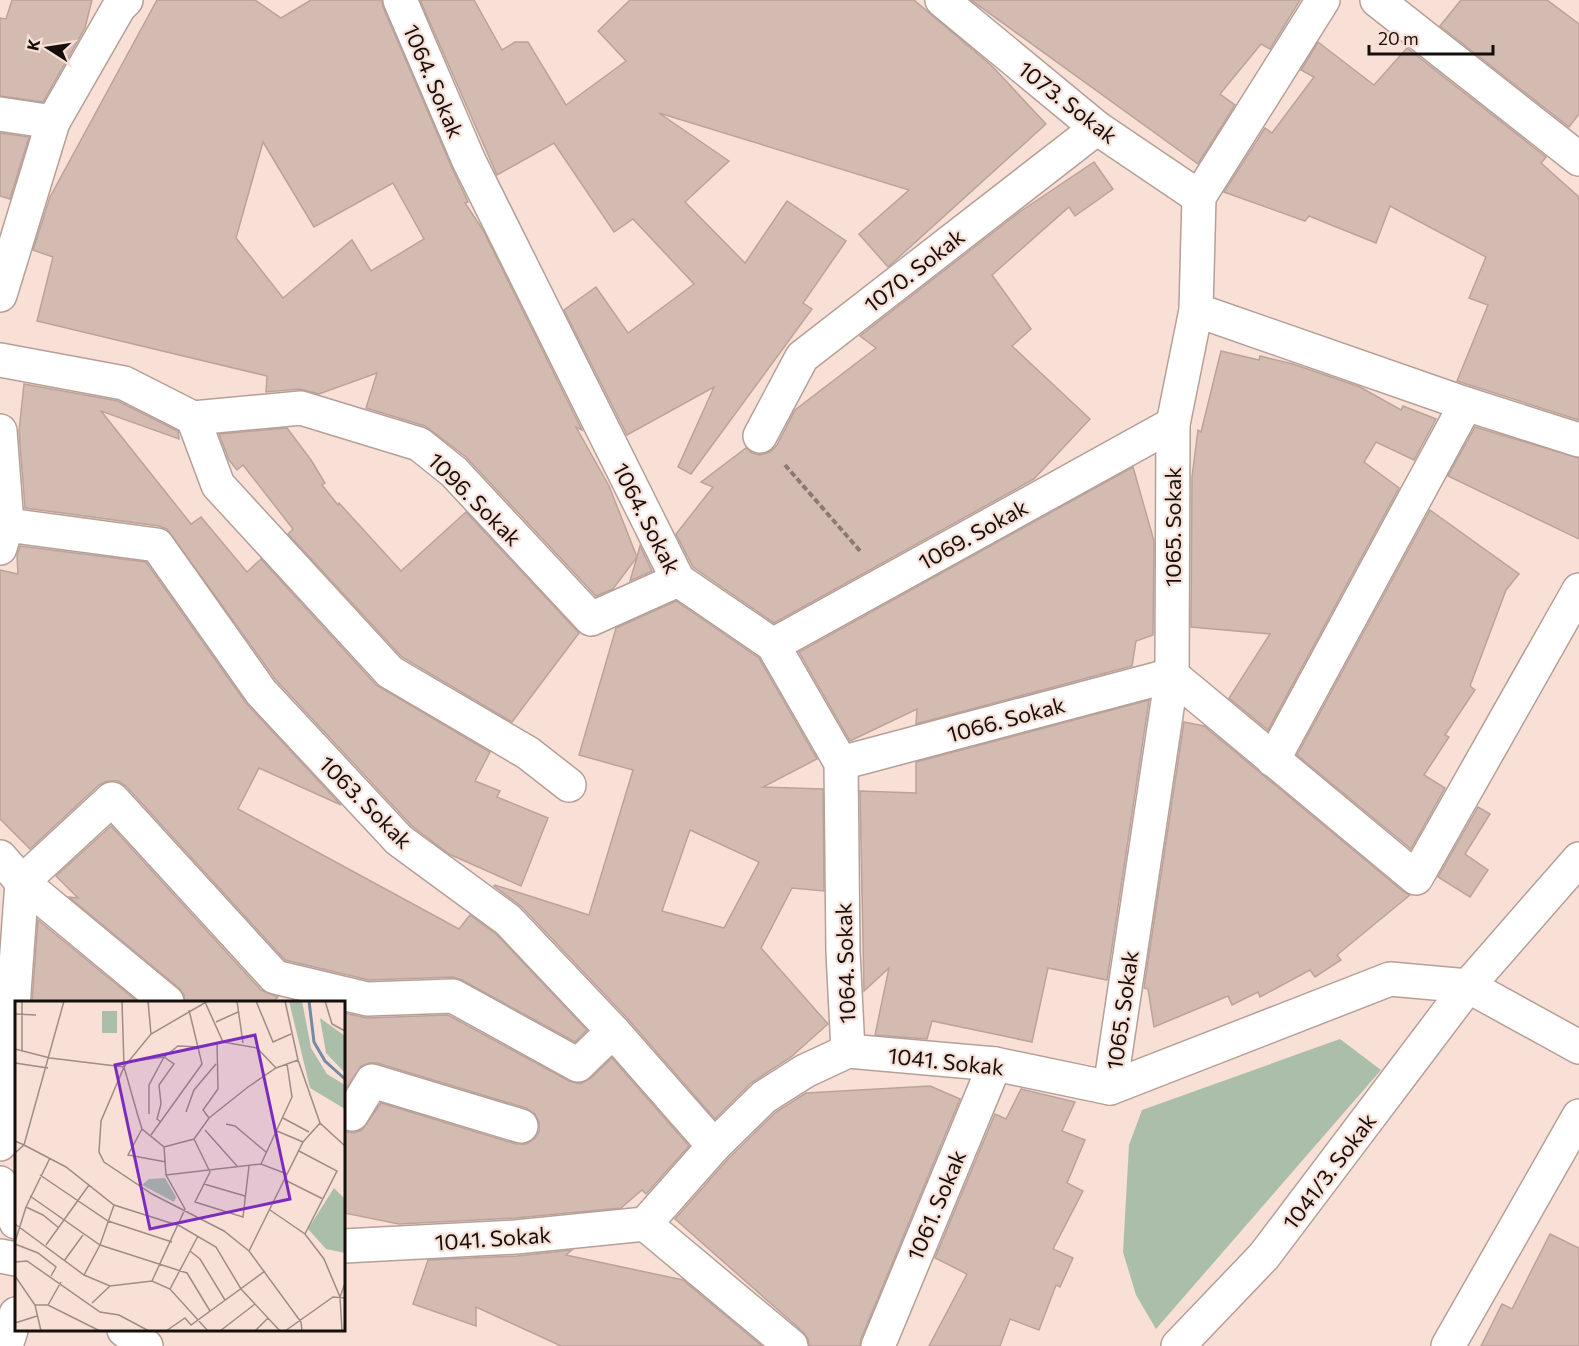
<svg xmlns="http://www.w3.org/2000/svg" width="1579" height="1346" font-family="Commissioner,sans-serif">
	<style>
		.green { fill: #abbeaa }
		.building { fill: #d3bbb2; stroke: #baa39b; stroke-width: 1.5; fill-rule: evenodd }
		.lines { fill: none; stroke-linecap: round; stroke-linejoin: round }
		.street-casing { stroke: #b69f96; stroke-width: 36 }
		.secondary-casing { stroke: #b69f96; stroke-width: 36 }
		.path { stroke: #8b7a74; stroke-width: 4; stroke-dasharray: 6 3; stroke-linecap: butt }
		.street { stroke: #fff; stroke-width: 33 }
		.secondary { stroke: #fff; stroke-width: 33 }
		.labels { text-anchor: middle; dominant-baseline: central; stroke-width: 4.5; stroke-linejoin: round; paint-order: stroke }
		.street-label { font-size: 22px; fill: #150e0b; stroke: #f9e0d7 }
		.inset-river { fill: none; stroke: #758aa4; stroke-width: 3 }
		.inset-road { fill: none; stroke: #9e8c85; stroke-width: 1.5 }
		.view { fill: #7b2cbf; fill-opacity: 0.15; stroke: #7b2cbf; stroke-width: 3 }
		.inset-edge { fill: none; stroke: #150e0b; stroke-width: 3 }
	</style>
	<rect width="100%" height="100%" fill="#f9e0d7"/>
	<path class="green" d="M1340,1039L1381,1070L1156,1329L1136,1295L1123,1252L1129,1145L1142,1110Z"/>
	<g class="building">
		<path d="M12,0H92L85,28L43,102L0,96V18L6,19Z"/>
		<path d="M157,0H255L281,18L311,0H382L383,7L452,168L468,202L465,203L483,230L582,430L576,427L609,486L637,557L640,546L652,571L630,581L637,557L613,589L596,596L466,457L425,426L366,408L377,373L319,394L300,389L266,392L267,376L37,321L53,257L33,250L50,197ZM263,142L314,227L393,183L424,239L371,271L352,240L283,298L236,238Z"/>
		<path d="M420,0H474L502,50L515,42H528L566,105L626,61L598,31L630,0H914L992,66L1046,124L888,267L859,234L909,190L659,113L729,161L685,202L745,263L787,201L846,241L803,303L812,309L691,474L678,467L714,387L627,435L564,310L596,287L628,333L694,284L633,219L614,232L554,143L497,175Z"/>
		<path d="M971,0H1300L1270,49L1261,44L1220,94L1235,105L1198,164Z"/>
		<path d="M1461,0H1547L1579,24V114L1569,127L1440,26Z"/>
		<path d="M1318,42L1374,85L1407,48L1546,157L1541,163L1579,197V420L1457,381L1488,305L1469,298L1486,257L1390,206L1376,243L1309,216L1305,221L1224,192L1265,128L1272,133L1314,77L1301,70Z"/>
		<path d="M0,133L29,137L10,199L0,196Z"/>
		<path d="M1094,162L1113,189L1075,216L1069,207L992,275L1031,329L1012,346L1090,419L1034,479L774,623L693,567L676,534L713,487L701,482L746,448L752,453L760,455L770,452L777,445L795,410L876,348L860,336L1018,213Z"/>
		<path d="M1221,351L1259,360L1260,356L1293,364L1360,387L1401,410L1403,406L1436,419L1414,460L1376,442L1364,462L1399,488L1268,730L1229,698L1270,634L1191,627L1192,477L1198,430L1201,432Z"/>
		<path d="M24,384L118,401L178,431L179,439L101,411L191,524L201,517L247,572L261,559L376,685L490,752L475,781L500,791L497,797L548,818L521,886L449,854L412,826L276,680L167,529L159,526L25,508L19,431Z"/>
		<path d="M1475,427L1579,458V539L1448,476Z"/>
		<path d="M287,428L311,460L325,483L322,485L338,505L339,503L401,571L466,512L579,633L512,722L402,657L288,534L293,529L243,465L237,470L229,460L219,434Z"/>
		<path d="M1133,467L1154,541L1153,635L1136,641L1132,666L916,724L917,709L850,741L799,652Z"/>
		<path d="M1430,510L1519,574L1506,590L1470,686L1475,690L1445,735L1449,737L1424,775L1445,788L1411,849L1297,755Z"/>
		<path d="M20,546L146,562L246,703L341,805L259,768L238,809L459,929L470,915L496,934L587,1030L575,1042L462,980L453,977L369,980L285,960L126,786L118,781H108L99,785L30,849L0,819V570L18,574L17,556Z"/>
		<path d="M676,601L759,658L817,759L763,787L823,789L824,891L792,888L761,948L828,1024L791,1057L751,1083L715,1119L627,1018L522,907L494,886L495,885L589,915L633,770L579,755L616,628ZM690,830L759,862L724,928L662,911Z"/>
		<path d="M1149,700L1107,980L1048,968L1032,1042L932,1021L927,1039L875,1035L889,968L864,991L860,791L916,793V762Z"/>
		<path d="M1184,722L1204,726L1404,892L1410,895L1337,955L1341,960L1315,977L1310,970L1260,997L1258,992L1232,1005L1228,996L1154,1027L1148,989L1144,988Z"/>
		<path d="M1478,807L1490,814L1465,854L1488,870L1470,897L1438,877Z"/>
		<path d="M111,826L261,990L278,997L273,1002H185L184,995L179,988L69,897L78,898L56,876Z"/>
		<path d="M38,920L138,1002H32Z"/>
		<path d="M344,1013L367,1018L448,1015L569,1081L580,1084L591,1078L612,1058L689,1146L646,1194L642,1190L621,1208L515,1218L399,1224L344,1213V1131L353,1133L362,1130L381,1103L516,1144H526L534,1139L539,1132V1122L535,1114L526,1108L377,1063H369L361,1066L344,1092Z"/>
		<path d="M930,1086L960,1099L861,1339L860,1346H809L808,1339L803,1332L675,1219L728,1159L776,1112L806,1093Z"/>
		<path d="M1021,1089L1075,1102L1062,1131L1085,1140L1067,1183L1083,1191L1053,1249L1073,1258L1060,1287L1056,1285L1039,1330L1010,1319L1000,1346H929L967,1274L935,1258L995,1114L1006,1119Z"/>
		<path d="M1550,1234L1579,1248V1346H1481L1502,1304L1512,1309Z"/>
		<path d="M572,1250L566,1255L683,1280L762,1346H561L476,1307V1326L413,1304L428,1260L517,1256Z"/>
	</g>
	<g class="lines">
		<defs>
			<g id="street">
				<path d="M400,0L469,161L678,580L773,645L841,763L843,952L848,1051"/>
				<path d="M942,0L1097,128L1199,197"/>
				<path d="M1377,0L1579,159"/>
				<path d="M0,114L53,122"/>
				<path d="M0,295L53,122L119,7L126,0"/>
				<path d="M1196,310L1466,404L1579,440"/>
				<path d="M0,360L124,383L193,418L301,408L419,444L454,472L591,619L678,580"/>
				<path d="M193,418L218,485L390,672L528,753L569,785"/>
				<path d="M0,431L7,524L0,548"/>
				<path d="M760,436L802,357L1097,128"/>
				<path d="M0,524L157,545L261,692L399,840L508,920L613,1031L714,1146"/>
				<path d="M773,645L1173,424"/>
				<path d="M1273,760L1466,404"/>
				<path d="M841,763L1172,675L1416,878L1579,590"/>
				<path d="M0,857L22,882L10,1048L0,1144"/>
				<path d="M167,1002L22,882L112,799L275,977L367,999L453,996L578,1065L613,1031"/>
				<path d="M1110,1088L1172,675L1173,424L1196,310L1199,197L1323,0"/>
				<path d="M344,1111L352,1114L372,1081L521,1126"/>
				<path d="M0,1183L16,1222"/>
				<path d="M645,1224L791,1346"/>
				<path d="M344,1246L516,1237L645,1224L714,1146L764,1097L805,1071L848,1051L995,1064L1110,1088L1390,979L1468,986"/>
				<path d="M0,1256L16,1259"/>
				<path d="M6,1346L16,1314"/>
				<path d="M878,1346L995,1064"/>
			</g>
			<g id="secondary">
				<path d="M1468,986L1579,1047"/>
				<path d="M124,1330L146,1346"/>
				<path d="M1178,1346L1264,1256L1468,986L1579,859"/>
				<path d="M1448,1346L1579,1116"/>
			</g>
		</defs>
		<use href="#street" class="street-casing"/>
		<use href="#secondary" class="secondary-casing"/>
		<path class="path" d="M785,465L861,552"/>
		<use href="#street" class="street"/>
		<use href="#secondary" class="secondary"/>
	</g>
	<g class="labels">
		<g class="street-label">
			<text transform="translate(434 81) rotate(67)">1064. Sokak</text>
			<text transform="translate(1068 102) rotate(38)">1073. Sokak</text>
			<text transform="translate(914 270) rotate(-38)">1070. Sokak</text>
			<text transform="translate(475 499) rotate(45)">1096. Sokak</text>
			<text transform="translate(647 518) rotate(63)">1064. Sokak</text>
			<text transform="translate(1172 527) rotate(-90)">1065. Sokak</text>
			<text transform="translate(973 534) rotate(-29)">1069. Sokak</text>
			<text transform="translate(1006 719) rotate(-15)">1066. Sokak</text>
			<text transform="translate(366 802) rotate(45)">1063. Sokak</text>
			<text transform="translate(845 963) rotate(-92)">1064. Sokak</text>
			<text transform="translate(1122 1010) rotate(-82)">1065. Sokak</text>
			<text transform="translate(946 1061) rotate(6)">1041. Sokak</text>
			<text transform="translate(1329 1171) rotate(-53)">1041/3. Sokak</text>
			<text transform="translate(936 1205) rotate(-67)">1061. Sokak</text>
			<text transform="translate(493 1238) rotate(-4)">1041. Sokak</text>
		</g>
	</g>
	<g transform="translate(15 1001)">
		<rect width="330" height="330" fill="#f9e0d7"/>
		<path d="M274,0H287L296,47L312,73L330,84V108L295,87ZM87,10H102V32H87ZM305,17L330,35V72L311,52ZM150,177L161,196L159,201L127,184L134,178ZM319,187L330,198V252L311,248L293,228Z" fill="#abbeaa"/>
		<path class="inset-river" d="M294,0L299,41L310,60L330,78"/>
		<path class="inset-road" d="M107,0L109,66L123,115L127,128L149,146L151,174L170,208L137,280M133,0L136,33M222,0L228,42M241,0L258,41L276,33M270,0L283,59L305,122L330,145M310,0L317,23L330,30M190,1L208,41M0,13L21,14M201,21L223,11M0,48L35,57L109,66L136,33L193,0M7,49V0M118,60L149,56L163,45L185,46L208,41L242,47L261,67M0,62L33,67M109,66L86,120L84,151L89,161L137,193L209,230L234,250L286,321L287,330M171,111L179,89L201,63M134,113V84L149,56L159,63L144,84L146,103L142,118L146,121M194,117L188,109L203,88L202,41M268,117L294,131M211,123L220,125L251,151M127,128L113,154L151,161M190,129L222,165M262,130L288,141M136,134L187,63L174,9M179,138L195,171L180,201L228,216L234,165M0,140L9,144L49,0M149,146L179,138L194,117L233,86L261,67L283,59M284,150L322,170L290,233M0,152L9,144L51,166L99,204L165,225L201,246L226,288L265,330M246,163L277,96L272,63M25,174L93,220L157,241M151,174L246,163L272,173M270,179L308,198M189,183L230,195M15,195L85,244L172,272L195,310M11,206L28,214L44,227M255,209L290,233L309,258L325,296M0,223L69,274L95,285L137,280L155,288L193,330M0,241L11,206L35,157M0,243L23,252L41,266L36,275M31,244L74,184M175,250L185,258L210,299M234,250L288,141L305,122M49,260L68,234M0,261L12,260L85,311L104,314L134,330M69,274L85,244L99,204M0,275L20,304L26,330M155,288L183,235M77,302L95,285M20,304H33L85,330M33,304L46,281M0,322L22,315M151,330L170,317L176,324L250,270M205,330L240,303M240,330L253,317M270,330L318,296L330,297M327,330L325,296L330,282"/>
		<path class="view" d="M240,34L275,198L135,228L100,64Z"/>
		<rect width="330" height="330" class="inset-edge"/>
	</g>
	<g transform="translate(48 48) rotate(282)" stroke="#f9e0d7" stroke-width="4.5" paint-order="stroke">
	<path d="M0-4.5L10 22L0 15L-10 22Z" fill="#150e0b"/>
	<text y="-9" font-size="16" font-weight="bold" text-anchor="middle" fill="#150e0b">K</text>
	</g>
	<path d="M1369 45v9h124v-9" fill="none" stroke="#150e0b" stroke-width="3"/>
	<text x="1378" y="45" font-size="18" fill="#150e0b" stroke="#f9e0d7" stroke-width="4.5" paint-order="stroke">20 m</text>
</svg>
